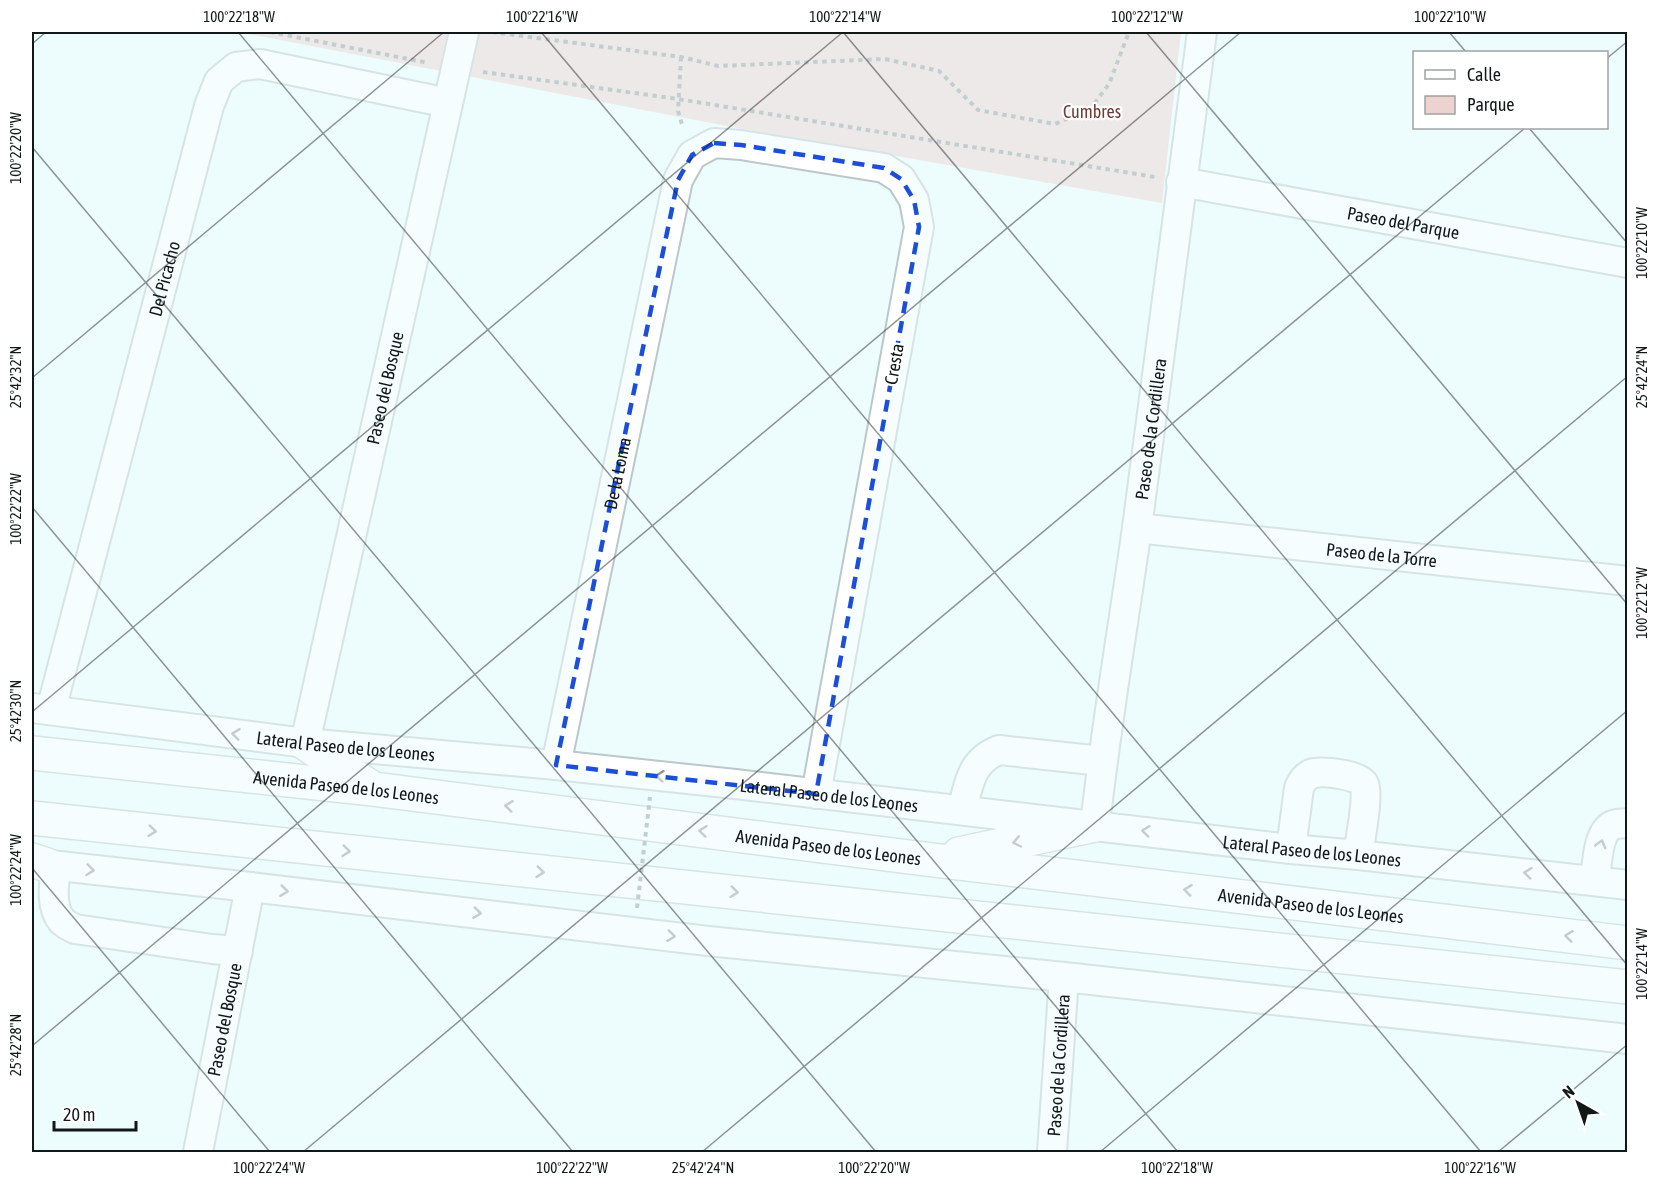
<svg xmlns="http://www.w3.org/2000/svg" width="1659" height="1184" font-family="'Asap Condensed',sans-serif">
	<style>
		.green { fill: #edd3d0 }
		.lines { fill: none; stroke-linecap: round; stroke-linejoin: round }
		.minor-casing { stroke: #bbc8ca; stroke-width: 32 }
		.major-casing { stroke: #bbc8ca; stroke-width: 36 }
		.path { stroke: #8f9a9b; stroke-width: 4; stroke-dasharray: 4.5 4.5; stroke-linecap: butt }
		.minor { stroke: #fff; stroke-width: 28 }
		.major { stroke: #fff; stroke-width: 33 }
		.path-bridge { stroke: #8f9a9b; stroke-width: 4; stroke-dasharray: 4.5 4.5; stroke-linecap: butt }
		.oneway { stroke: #949797 }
		.marked { fill: none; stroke: #1d4ed8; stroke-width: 4.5; stroke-dasharray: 12 8; stroke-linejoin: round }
		.ticks { fill: none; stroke: #121718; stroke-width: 1.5; stroke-opacity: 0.45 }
		.labels { text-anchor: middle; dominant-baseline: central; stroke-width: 4.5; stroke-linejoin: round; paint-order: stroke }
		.park-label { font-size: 18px; fill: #703b35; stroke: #fff }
		.street-label { font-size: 18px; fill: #121718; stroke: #fff }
		.neatline { fill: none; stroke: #121718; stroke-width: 2 }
		.ticks-label { font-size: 15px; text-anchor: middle; fill: #121718 }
	</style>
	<rect width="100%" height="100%" fill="#edfcfd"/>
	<path class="green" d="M238,32H1181L1162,203L732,127Z"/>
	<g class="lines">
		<defs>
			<g id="minor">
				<path id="s1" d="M1181,182L1628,263"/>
				<path id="s2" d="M1137,528L1628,581"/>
				<path id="s3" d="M32,708L305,743L556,765L735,784L1291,849L1358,855L1628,885"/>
				<path id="s4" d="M51,710L209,106L219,81L236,67L260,64L448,103"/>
				<path id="s5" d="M305,743L464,32"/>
				<path id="s6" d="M556,765L678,180L692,155L714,143L741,145L884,168L901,179L914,200L919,227L816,794"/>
				<path d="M962,810C969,783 971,761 999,750L1102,761"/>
				<path id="s7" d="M1095,825C1106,726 1123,627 1137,528C1160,363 1179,197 1202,32"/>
				<path d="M1291,849L1299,788C1302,781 1306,774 1315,773C1325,771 1359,775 1364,784C1369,796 1360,840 1358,855"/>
				<path d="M32,863L250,887L708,941L1064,977L1628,1039"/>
				<path d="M56,866C54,883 50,907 62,921C65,924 71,927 75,929L212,949L238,951"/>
				<path d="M1595,881C1597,866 1597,832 1613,825C1617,823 1623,824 1628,823"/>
				<path id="s8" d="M198,1152L250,887"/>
				<path id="s9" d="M1052,1152L1064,977"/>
			</g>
			<g id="major">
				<path d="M305,743L369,786"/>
				<path id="s10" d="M32,753L373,789L933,860L1628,943"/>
				<path d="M32,818L1628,987"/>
				<path d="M959,854L1095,825"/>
				<path d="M32,860L47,865"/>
			</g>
		</defs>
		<use href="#minor" class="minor-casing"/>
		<use href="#major" class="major-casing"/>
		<g class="path">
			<path d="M270,32L429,63"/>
			<path d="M492,32L681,57L718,66L885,59L939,71L978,110L1055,124L1091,108L1109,84L1129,32"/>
			<path d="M681,57L678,111L683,128"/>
			<path d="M483,72L678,99L1155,177"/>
		</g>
		<use href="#minor" class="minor"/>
		<use href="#major" class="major"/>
		<path class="path-bridge" d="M637,908L650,797"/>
	</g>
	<defs><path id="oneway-chevron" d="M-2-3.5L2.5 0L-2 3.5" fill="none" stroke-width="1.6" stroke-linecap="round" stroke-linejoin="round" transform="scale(1.5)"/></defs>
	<g class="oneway">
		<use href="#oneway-chevron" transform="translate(236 734) rotate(-173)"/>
		<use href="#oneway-chevron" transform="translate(660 776) rotate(-174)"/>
		<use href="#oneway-chevron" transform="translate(509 806) rotate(-173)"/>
		<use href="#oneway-chevron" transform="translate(152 831) rotate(6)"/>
		<use href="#oneway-chevron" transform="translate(703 831) rotate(-173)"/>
		<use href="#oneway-chevron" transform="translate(1146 831) rotate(-173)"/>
		<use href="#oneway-chevron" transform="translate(1017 842) rotate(168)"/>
		<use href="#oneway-chevron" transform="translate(1601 844) rotate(-75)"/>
		<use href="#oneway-chevron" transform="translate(346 851) rotate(6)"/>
		<use href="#oneway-chevron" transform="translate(90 870) rotate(6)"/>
		<use href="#oneway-chevron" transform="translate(540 872) rotate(6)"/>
		<use href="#oneway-chevron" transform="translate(1528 873) rotate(-174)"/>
		<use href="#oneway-chevron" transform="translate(1188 890) rotate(-173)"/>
		<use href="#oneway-chevron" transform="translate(284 891) rotate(7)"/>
		<use href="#oneway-chevron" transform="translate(734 892) rotate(6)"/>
		<use href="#oneway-chevron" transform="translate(477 913) rotate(7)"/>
		<use href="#oneway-chevron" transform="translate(671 936) rotate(7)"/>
		<use href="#oneway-chevron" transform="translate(1569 936) rotate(-173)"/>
	</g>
	<path d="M0 0H1659V1184H0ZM714,143L741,145L884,168L901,179L914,200L919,227L816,794L556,765L678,180L692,155Z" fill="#edfcfd" fill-opacity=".55" fill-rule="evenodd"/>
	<path class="marked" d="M714,143L741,145L884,168L901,179L914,200L919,227L816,794L556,765L678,180L692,155Z"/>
	<path class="ticks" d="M238,32L1178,1152M541,32L1481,1152M843,32L1628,966M1146,32L1628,605M1449,32L1466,52M32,44L46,32M1606,59L1628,41M1529,128L1628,244M32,147L876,1152M32,378L444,32M32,507L573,1152M32,712L843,32M32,868L270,1152M32,1046L1241,32M303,1152L1525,128M702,1152L1628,376M1100,1152L1628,710M1498,1152L1628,1044"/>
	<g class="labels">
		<g class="park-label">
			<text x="1092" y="111">Cumbres</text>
		</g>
		<g class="street-label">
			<text stroke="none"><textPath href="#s1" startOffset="226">Paseo del Parque</textPath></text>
			<text stroke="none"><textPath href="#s4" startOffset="446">Del Picacho</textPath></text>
			<text transform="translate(894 364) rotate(-80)">Cresta</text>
			<text stroke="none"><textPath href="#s5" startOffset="364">Paseo del Bosque</textPath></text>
			<text stroke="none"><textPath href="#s7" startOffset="400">Paseo de la Cordillera</textPath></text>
			<text stroke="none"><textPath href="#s6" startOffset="298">De la Loma</textPath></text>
			<text stroke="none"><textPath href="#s2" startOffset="246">Paseo de la Torre</textPath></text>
			<text stroke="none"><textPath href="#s3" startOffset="316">Lateral Paseo de los Leones</textPath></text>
			<text stroke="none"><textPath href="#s10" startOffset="316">Avenida Paseo de los Leones</textPath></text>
			<text stroke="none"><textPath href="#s3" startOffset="802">Lateral Paseo de los Leones</textPath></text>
			<text stroke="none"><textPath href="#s10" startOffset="802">Avenida Paseo de los Leones</textPath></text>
			<text stroke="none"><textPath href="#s3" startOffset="1288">Lateral Paseo de los Leones</textPath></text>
			<text stroke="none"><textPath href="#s10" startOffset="1288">Avenida Paseo de los Leones</textPath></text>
			<text stroke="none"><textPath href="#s8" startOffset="135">Paseo del Bosque</textPath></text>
			<text stroke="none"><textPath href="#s9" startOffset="87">Paseo de la Cordillera</textPath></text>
		</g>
	</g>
	<rect width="1659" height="1184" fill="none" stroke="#ffffff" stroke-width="66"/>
	<rect x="1413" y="51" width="195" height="78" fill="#ffffff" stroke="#a0a2a3" stroke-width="1.5"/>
	<rect x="1425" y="70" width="30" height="9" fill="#ffffff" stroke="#a0a2a3" stroke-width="1.5"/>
	<text x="1467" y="81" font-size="18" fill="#121718">Calle</text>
	<rect x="1425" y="96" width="30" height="18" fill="#edd3d0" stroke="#a0a2a3" stroke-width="1.5"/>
	<text x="1467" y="111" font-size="18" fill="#121718">Parque</text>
	<g transform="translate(1578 1103) rotate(320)" stroke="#ffffff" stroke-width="4.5" paint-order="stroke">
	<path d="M0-4.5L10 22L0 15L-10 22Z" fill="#121718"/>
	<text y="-9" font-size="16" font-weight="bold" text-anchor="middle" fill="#121718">N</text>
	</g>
	<path d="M54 1121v9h82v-9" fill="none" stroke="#121718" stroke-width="3"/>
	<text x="63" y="1121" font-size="18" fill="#121718" stroke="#ffffff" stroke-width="4.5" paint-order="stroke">20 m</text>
	<rect x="33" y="33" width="1593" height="1118" class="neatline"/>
	<g class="ticks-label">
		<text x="239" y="22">100°22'18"W</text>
		<text x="542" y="22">100°22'16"W</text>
		<text x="845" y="22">100°22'14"W</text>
		<text x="1147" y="22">100°22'12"W</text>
		<text x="1450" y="22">100°22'10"W</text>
		<text transform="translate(16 148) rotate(-90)" y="5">100°22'20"W</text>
		<text transform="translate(1642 243) rotate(-90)" y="5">100°22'10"W</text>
		<text transform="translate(16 377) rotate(-90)" y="5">25°42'32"N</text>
		<text transform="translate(1642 377) rotate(-90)" y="5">25°42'24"N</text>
		<text transform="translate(16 509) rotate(-90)" y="5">100°22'22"W</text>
		<text transform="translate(1642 603) rotate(-90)" y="5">100°22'12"W</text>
		<text transform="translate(16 711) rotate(-90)" y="5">25°42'30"N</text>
		<text transform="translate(16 870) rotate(-90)" y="5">100°22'24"W</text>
		<text transform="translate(1642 964) rotate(-90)" y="5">100°22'14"W</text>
		<text transform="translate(16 1045) rotate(-90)" y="5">25°42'28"N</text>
		<text x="269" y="1173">100°22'24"W</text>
		<text x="572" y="1173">100°22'22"W</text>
		<text x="703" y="1173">25°42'24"N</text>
		<text x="874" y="1173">100°22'20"W</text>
		<text x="1177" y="1173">100°22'18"W</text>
		<text x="1480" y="1173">100°22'16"W</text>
	</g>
</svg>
